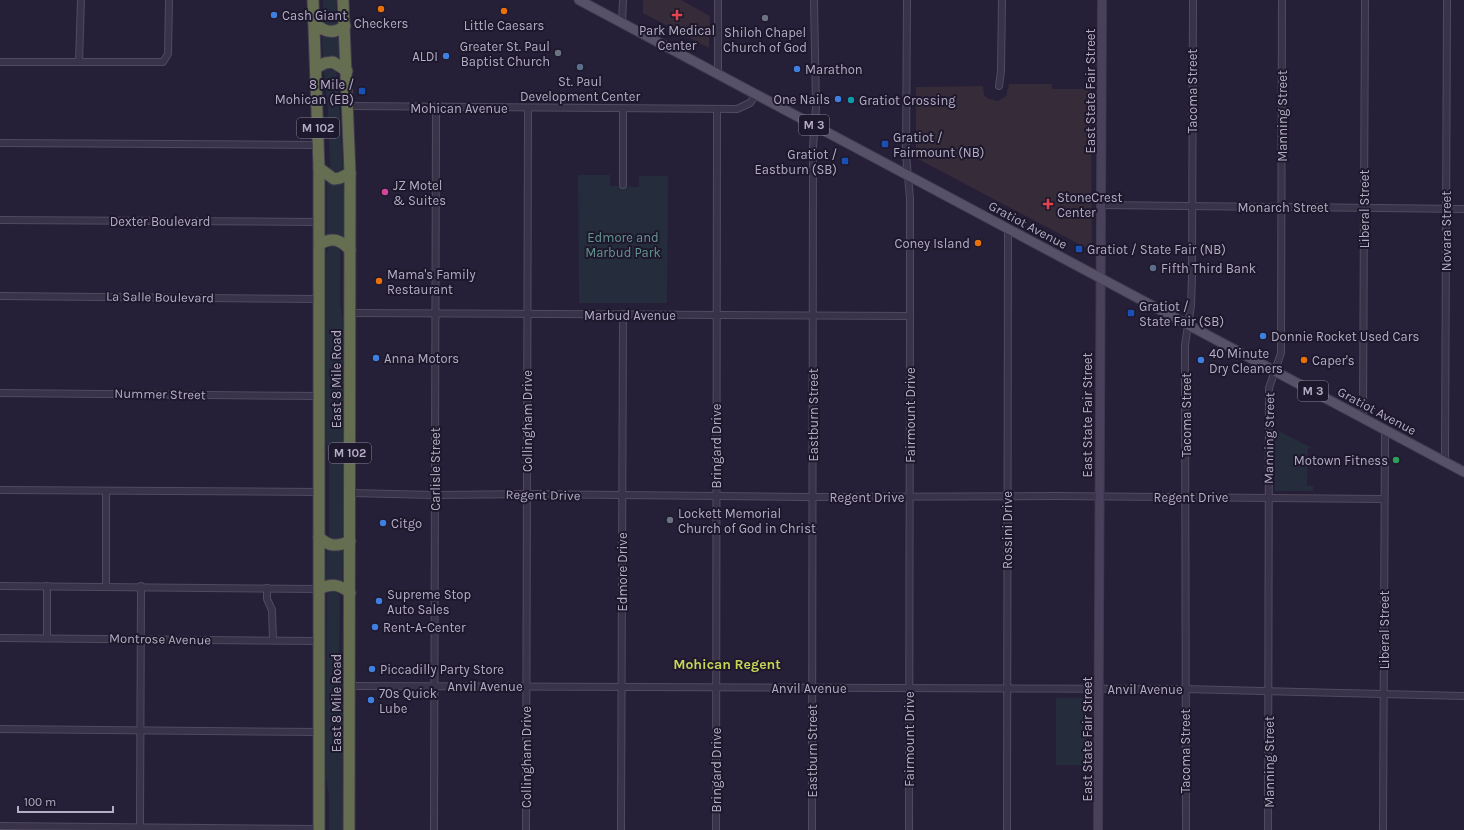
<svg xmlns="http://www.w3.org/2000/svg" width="1464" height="830" font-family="Karla,sans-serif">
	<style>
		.medical { fill: #362b39 }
		.green { fill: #252d3d }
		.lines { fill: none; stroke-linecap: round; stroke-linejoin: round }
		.street-casing { stroke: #514a60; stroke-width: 8 }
		.secondary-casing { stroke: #3f394e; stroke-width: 10 }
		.primary-casing { stroke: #3f394e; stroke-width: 11 }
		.highway-casing { stroke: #413a4f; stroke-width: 13 }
		.street { stroke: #383348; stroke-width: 6 }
		.secondary { stroke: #49415b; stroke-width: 8 }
		.primary { stroke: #575168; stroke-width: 9 }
		.highway { stroke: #656e50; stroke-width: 11 }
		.food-dot { fill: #e8710a; stroke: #1e182c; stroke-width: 1.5 }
		.shop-dot { fill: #3f7fe0; stroke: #1e182c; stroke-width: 1.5 }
		.health-dot { fill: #e0444e; stroke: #1e182c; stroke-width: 1.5 }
		.worship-dot { fill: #6b7280; stroke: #1e182c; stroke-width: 1.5 }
		.service-dot { fill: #5c6f8a; stroke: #1e182c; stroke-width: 1.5 }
		.transit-dot { fill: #1a4fb4; stroke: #1e182c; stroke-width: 1.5 }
		.culture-dot { fill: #0f9aa8; stroke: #1e182c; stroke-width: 1.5 }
		.hotel-dot { fill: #d1479c; stroke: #1e182c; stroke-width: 1.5 }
		.leisure-dot { fill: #2e9e5b; stroke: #1e182c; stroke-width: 1.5 }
		.labels { text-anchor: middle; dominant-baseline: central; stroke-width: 4; stroke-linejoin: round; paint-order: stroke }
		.shield { fill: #1e182c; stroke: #878097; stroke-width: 1 }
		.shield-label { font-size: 12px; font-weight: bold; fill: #b4adc5 }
		.poi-label { font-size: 13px; fill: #b4adc5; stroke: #1e182c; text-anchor: start }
		.street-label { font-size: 13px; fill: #b4adc5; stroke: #1e182c }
		.park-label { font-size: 13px; fill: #649691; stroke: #1e182c }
		.neighbourhood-label { font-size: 14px; font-weight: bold; fill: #c7d557; stroke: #1e182c }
	</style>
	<rect width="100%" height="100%" fill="#251f37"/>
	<g class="medical">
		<path d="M643,0H681L710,16L709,48L643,13Z"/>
		<path d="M1009,84H1052V89H1091L1092,251L916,158V87L983,86L984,95L987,98L998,101L1006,96Z"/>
	</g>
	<g class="green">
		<path d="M323,0H336L337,23L333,27L324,23Z"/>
		<path d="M322,37H338L339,59L323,58Z"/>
		<path d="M327,67H333L337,74L343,168L338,174L330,171V169L328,110L324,72Z"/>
		<path d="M578,175H610V186L639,187V176H668L667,303H579Z"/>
		<path d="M327,183L343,184V237L327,235Z"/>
		<path d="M330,245L337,246L340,251V303L343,325V534L340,540L335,541L330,538L329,535V461L326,441V254Z"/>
		<path d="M1275,429L1312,448H1308L1307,486H1313V491H1275Z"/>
		<path d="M327,549L335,552L343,551L342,582L326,580Z"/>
		<path d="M330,590L337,591L340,596L339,667L342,692V830H329V797L326,776L327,595Z"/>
		<rect x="1056" y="698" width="31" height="67"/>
	</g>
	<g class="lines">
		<defs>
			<g id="street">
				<path d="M907,0L906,155L910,198V316L909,830"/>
				<path d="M622,23L623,0"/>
				<path d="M0,62H163L168,54L169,0"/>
				<path d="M79,62L81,0"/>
				<path d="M718,75V0"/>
				<path d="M999,86L1001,71L1002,0"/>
				<path d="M349,106L737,109L750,103L756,95"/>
				<path d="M0,143L319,145"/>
				<path d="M623,185V109"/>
				<path d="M1102,205L1464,209"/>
				<path d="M0,220L319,222"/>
				<path d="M0,296L319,299"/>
				<path d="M350,313L910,316"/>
				<path d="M0,393L319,396"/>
				<path d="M1363,418L1365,0"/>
				<path d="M1445,462L1447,0"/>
				<path d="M0,490L319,492"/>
				<path d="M350,493L435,495L527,494L805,497L1056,496L1384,499"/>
				<path d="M0,586L319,589"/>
				<path d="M106,587V491"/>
				<path d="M267,588V599L272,610L273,640"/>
				<path d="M0,638L319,641"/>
				<path d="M47,638V586"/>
				<path d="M349,686L1185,689L1464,696"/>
				<path d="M0,729L319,732"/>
				<path d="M0,826L319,829"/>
				<path d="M140,827L141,586"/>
				<path d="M434,830L436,108"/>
				<path d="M526,830L528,108"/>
				<path d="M621,830L623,314"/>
				<path d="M716,830L717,109"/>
				<path d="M812,830L813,147L816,107L814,0"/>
				<path d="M1007,830L1008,229"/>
				<path d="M1186,830L1185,345L1191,306L1192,277L1193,0"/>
				<path d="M1268,830L1269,388L1281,353L1282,0"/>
				<path d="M1383,830L1385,430"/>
			</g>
			<path id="secondary" d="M1098,830L1102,0"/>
			<path id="primary" d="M579,0L1464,472"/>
			<g id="highway">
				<path d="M313,0L319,168V830"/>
				<path d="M343,0L350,173L349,830"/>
				<path d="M314,22C323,32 333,35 345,26"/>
				<path d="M316,68L325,63L333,62L347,71"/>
				<path d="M319,168L334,179L340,178L350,173"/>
				<path d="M320,244C332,237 340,239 350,250"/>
				<path d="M319,537C329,547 337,547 350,541"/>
				<path d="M319,589C332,583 339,584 350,593"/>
			</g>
		</defs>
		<use href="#street" class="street-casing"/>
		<use href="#secondary" class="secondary-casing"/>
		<use href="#primary" class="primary-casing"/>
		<use href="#highway" class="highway-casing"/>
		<use href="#street" class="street"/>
		<use href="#secondary" class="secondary"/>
		<use href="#primary" class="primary"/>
		<use href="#highway" class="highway"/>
	</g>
	<g class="food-dot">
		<circle cx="381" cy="9" r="4"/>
		<circle cx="504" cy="11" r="4"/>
		<circle cx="978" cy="243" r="4"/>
		<circle cx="379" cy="281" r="4"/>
		<circle cx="1304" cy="360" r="4"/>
	</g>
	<g class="shop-dot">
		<circle cx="274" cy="15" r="4"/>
		<circle cx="446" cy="56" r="4"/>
		<circle cx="797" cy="69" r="4"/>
		<circle cx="838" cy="99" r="4"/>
		<circle cx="1263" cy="336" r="4"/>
		<circle cx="376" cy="358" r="4"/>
		<circle cx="1201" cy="360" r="4"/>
		<circle cx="383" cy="523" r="4"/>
		<circle cx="379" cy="601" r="4"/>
		<circle cx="375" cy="627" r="4"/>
		<circle cx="372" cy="669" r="4"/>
		<circle cx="371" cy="700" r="4"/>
	</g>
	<g class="health-dot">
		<path d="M675 9h4v4h4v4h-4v4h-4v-4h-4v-4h4z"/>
		<path d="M1046 198h4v4h4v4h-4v4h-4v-4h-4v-4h4z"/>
	</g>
	<g class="worship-dot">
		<circle cx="765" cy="18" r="4"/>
		<circle cx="558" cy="53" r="4"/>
		<circle cx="670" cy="520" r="4"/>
	</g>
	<g class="service-dot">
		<circle cx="580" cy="67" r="4"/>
		<circle cx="1153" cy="268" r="4"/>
	</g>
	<g class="transit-dot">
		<rect x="358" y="87" width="8" height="8" rx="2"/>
		<rect x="881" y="140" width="8" height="8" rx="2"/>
		<rect x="841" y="157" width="8" height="8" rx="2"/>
		<rect x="1075" y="245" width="8" height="8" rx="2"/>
		<rect x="1127" y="309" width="8" height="8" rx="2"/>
	</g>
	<circle class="culture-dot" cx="851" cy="100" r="4"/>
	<circle class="hotel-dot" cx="385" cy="192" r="4"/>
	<circle class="leisure-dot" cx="1396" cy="460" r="4"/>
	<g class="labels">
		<g class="shield">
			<rect x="799" y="115" width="30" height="20" rx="3"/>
			<rect x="297" y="118" width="42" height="20" rx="3"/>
			<rect x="1298" y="381" width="30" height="20" rx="3"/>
			<rect x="329" y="443" width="42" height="20" rx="3"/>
		</g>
		<g class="shield-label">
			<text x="814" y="125">M 3</text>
			<text x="318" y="128">M 102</text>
			<text x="1313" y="391">M 3</text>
			<text x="350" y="453">M 102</text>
		</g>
		<g class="poi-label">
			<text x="282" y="15">Cash Giant</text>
			<text x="381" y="23" text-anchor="middle">Checkers</text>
			<text x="504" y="25" text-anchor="middle">Little Caesars</text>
			<text x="677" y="30" text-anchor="middle">Park Medical<tspan x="677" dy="15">Center</tspan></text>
			<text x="765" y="32" text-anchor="middle">Shiloh Chapel<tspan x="765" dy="15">Church of God</tspan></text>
			<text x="550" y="46" text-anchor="end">Greater St. Paul<tspan x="550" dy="15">Baptist Church</tspan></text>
			<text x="438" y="56" text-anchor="end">ALDI</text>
			<text x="805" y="69">Marathon</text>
			<text x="580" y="81" text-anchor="middle">St. Paul<tspan x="580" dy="15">Development Center</tspan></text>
			<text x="354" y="84" text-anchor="end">8 Mile /<tspan x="354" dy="15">Mohican (EB)</tspan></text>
			<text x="830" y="99" text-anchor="end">One Nails</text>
			<text x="859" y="100">Gratiot Crossing</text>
			<text x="893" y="137">Gratiot /<tspan x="893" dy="15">Fairmount (NB)</tspan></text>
			<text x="837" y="154" text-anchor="end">Gratiot /<tspan x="837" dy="15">Eastburn (SB)</tspan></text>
			<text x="393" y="185">JZ Motel<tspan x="393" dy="15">&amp; Suites</tspan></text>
			<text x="1057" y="197">StoneCrest<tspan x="1057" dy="15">Center</tspan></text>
			<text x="970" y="243" text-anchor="end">Coney Island</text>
			<text x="1087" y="249">Gratiot / State Fair (NB)</text>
			<text x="1161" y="268">Fifth Third Bank</text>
			<text x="387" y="274">Mama's Family<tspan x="387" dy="15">Restaurant</tspan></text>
			<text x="1139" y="306">Gratiot /<tspan x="1139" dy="15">State Fair (SB)</tspan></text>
			<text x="1271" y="336">Donnie Rocket Used Cars</text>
			<text x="1209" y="353">40 Minute<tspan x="1209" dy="15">Dry Cleaners</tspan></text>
			<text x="384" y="358">Anna Motors</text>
			<text x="1312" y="360">Caper's</text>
			<text x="1388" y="460" text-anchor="end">Motown Fitness</text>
			<text x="678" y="513">Lockett Memorial<tspan x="678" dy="15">Church of God in Christ</tspan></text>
			<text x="391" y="523">Citgo</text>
			<text x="387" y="594">Supreme Stop<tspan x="387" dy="15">Auto Sales</tspan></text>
			<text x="383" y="627">Rent-A-Center</text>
			<text x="380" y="669">Piccadilly Party Store</text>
			<text x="379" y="693">70s Quick<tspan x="379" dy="15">Lube</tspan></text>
		</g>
		<g class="street-label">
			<text transform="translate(1090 91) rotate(-90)">East State Fair Street</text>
			<text transform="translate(1192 91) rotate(-90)">Tacoma Street</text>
			<text x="459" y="108">Mohican Avenue</text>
			<text transform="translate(1282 116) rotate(-90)">Manning Street</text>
			<text x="1283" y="207">Monarch Street</text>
			<text transform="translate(1364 209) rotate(-90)">Liberal Street</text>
			<text x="160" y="221">Dexter Boulevard</text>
			<text transform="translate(1028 225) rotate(28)">Gratiot Avenue</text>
			<text transform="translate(1446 231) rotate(-90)">Novara Street</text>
			<text transform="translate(160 297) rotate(1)">La Salle Boulevard</text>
			<text x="630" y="315">Marbud Avenue</text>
			<text transform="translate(336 379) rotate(-90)">East 8 Mile Road</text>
			<text transform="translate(160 394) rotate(1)">Nummer Street</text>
			<text transform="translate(1377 411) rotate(28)">Gratiot Avenue</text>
			<text transform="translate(813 415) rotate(-90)">Eastburn Street</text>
			<text transform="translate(910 415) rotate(-90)">Fairmount Drive</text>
			<text transform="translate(1087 415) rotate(-90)">East State Fair Street</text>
			<text transform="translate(1186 415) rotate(-90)">Tacoma Street</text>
			<text transform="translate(527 421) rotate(-90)">Collingham Drive</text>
			<text transform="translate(1269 438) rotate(-89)">Manning Street</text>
			<text transform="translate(716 446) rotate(-90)">Bringard Drive</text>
			<text transform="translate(435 469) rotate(-90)">Carlisle Street</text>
			<text transform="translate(543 495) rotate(1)">Regent Drive</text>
			<text x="867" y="497">Regent Drive</text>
			<text x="1191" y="497">Regent Drive</text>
			<text transform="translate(1007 530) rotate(-90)">Rossini Drive</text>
			<text transform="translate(622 572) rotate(-90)">Edmore Drive</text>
			<text transform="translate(1384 630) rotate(-90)">Liberal Street</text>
			<text transform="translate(160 639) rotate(1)">Montrose Avenue</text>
			<text x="485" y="686">Anvil Avenue</text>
			<text x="809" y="688">Anvil Avenue</text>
			<text x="1145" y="689">Anvil Avenue</text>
			<text transform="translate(336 703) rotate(-90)">East 8 Mile Road</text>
			<text transform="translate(909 739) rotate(-90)">Fairmount Drive</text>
			<text transform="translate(1087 739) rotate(-90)">East State Fair Street</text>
			<text transform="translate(812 751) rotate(-90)">Eastburn Street</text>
			<text transform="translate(1185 751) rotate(-90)">Tacoma Street</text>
			<text transform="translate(526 757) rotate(-90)">Collingham Drive</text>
			<text transform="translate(1269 762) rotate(-90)">Manning Street</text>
			<text transform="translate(716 770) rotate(-90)">Bringard Drive</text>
		</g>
		<g class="park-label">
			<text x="623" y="237">Edmore and<tspan x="623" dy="15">Marbud Park</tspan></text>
		</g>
		<g class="neighbourhood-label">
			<text x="727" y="664">Mohican Regent</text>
		</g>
	</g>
	<path d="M18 806v6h95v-6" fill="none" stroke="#b4adc5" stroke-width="2"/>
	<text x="24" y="806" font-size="12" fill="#b4adc5" stroke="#1e182c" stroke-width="3" paint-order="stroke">100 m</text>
</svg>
